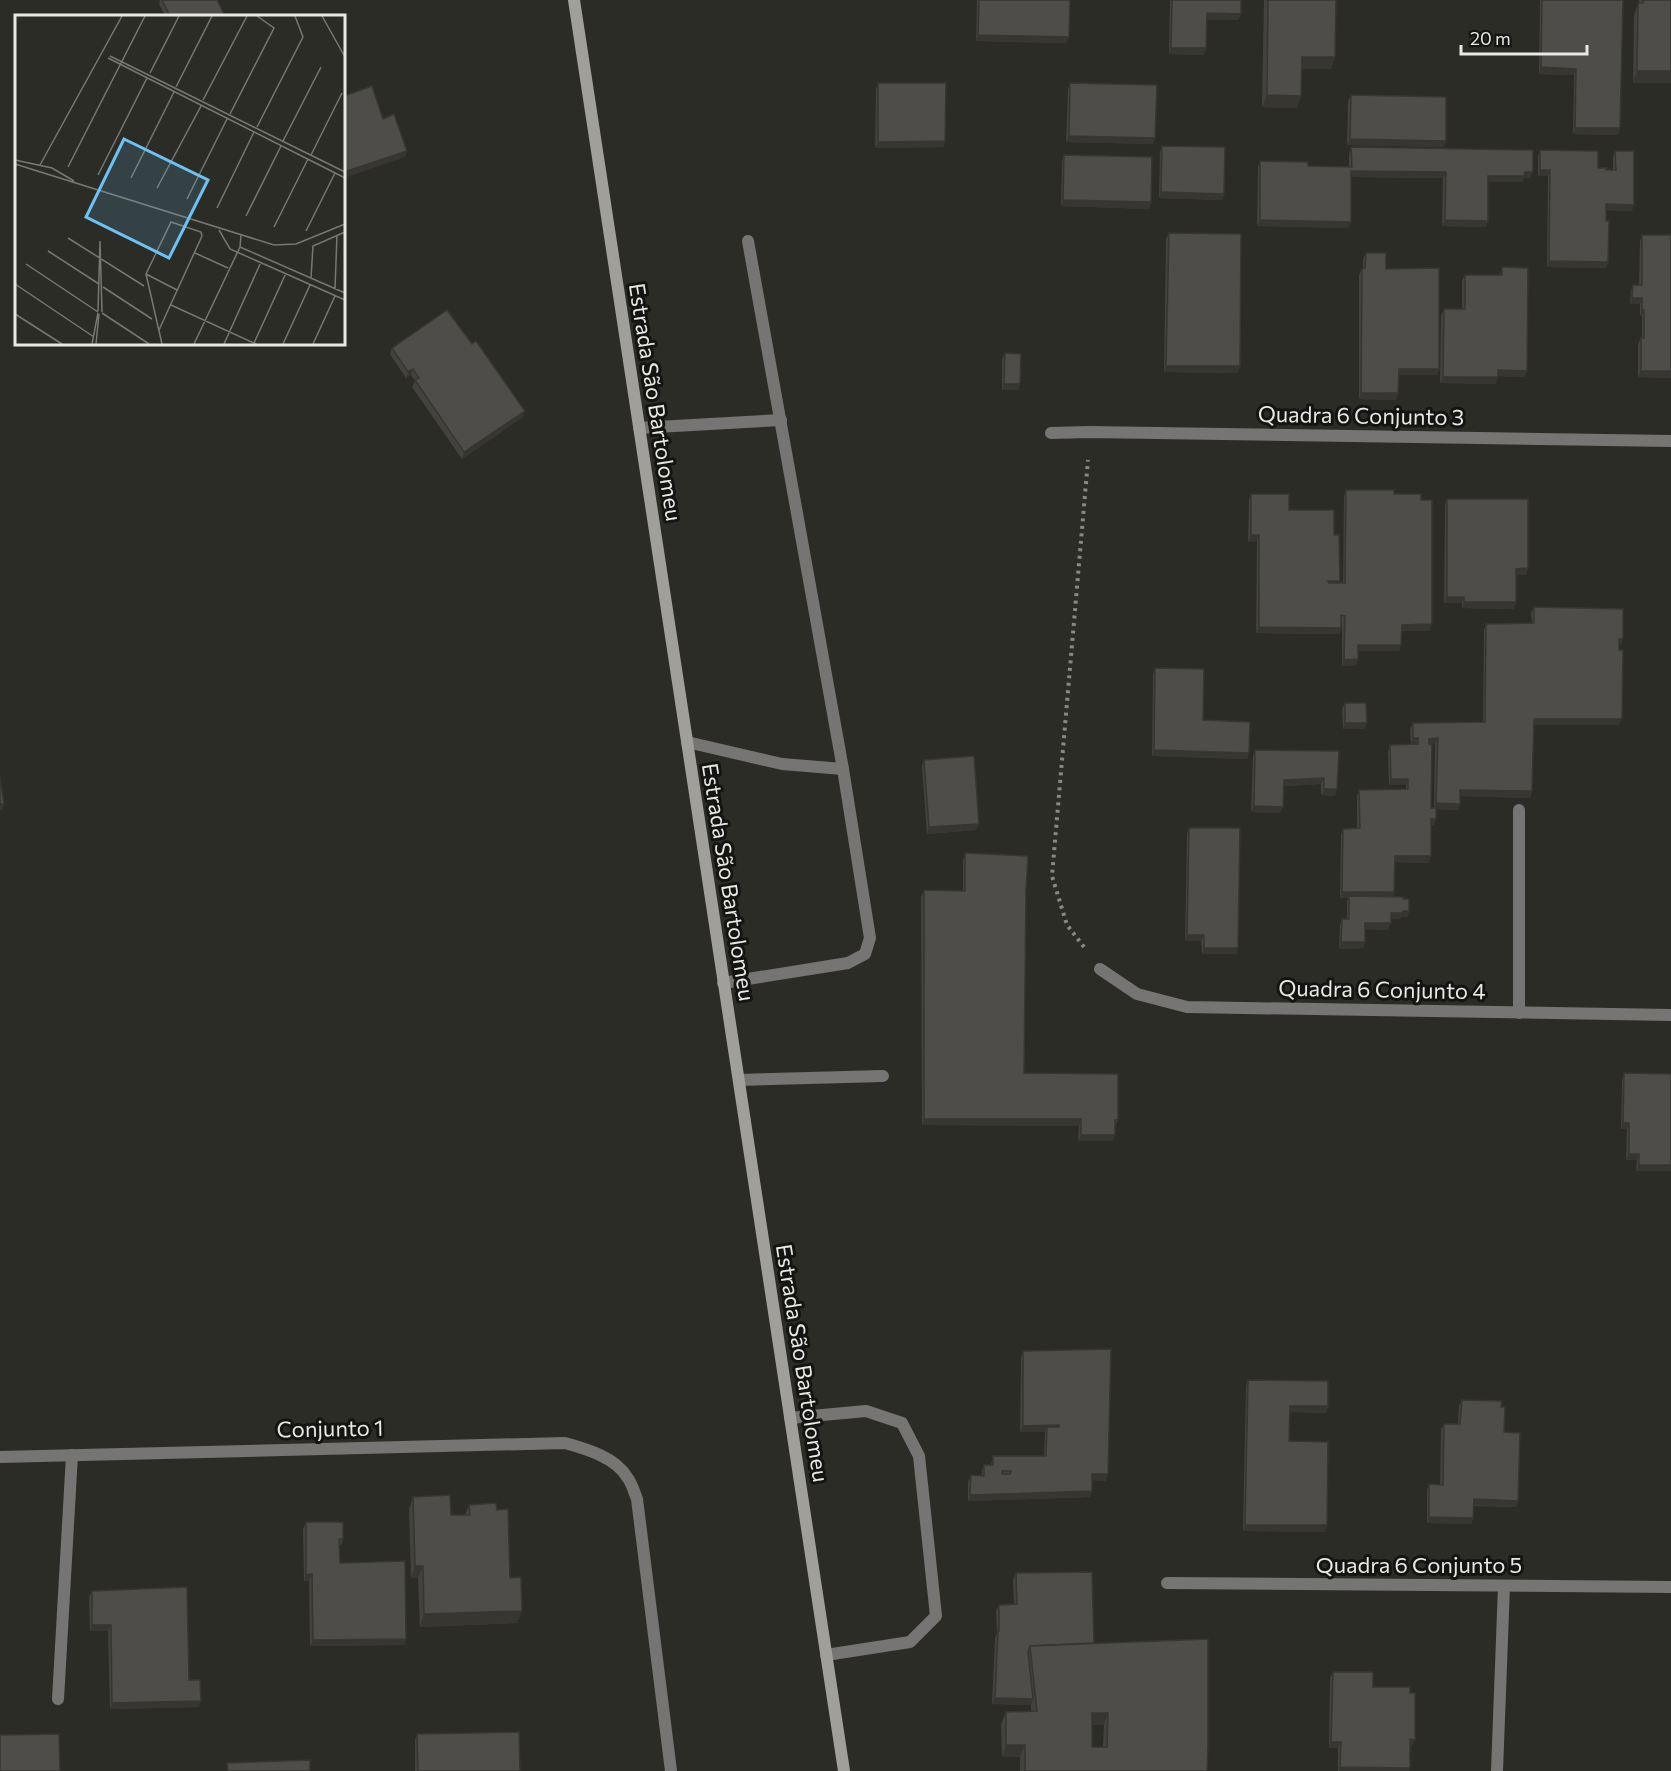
<svg xmlns="http://www.w3.org/2000/svg" width="1671" height="1771" font-family="Commissioner,sans-serif">
	<style>
		.lines { fill: none; stroke-linecap: round; stroke-linejoin: round }
		.path { stroke: #888884; stroke-width: 4; stroke-dasharray: 3 4.5; stroke-linecap: butt }
		.lane { stroke: #767573; stroke-width: 12 }
		.street { stroke: #767573; stroke-width: 12 }
		.secondary { stroke: #a09f9b; stroke-width: 12 }
		.wall { fill: #43423f; fill-rule: evenodd }
		.shaded-wall { fill: #373633 }
		.building { fill: #4e4d49; stroke: #373633; stroke-width: 1.5; fill-rule: evenodd }
		.labels { text-anchor: middle; dominant-baseline: central; stroke-width: 6; stroke-linejoin: round; paint-order: stroke }
		.street-label { font-size: 22px; fill: #e8e8e5; stroke: #141412 }
		.inset-road { fill: none; stroke: #777773; stroke-width: 1.5 }
		.view { fill: #6dc2f3; fill-opacity: 0.15; stroke: #6dc2f3; stroke-width: 3 }
		.inset-edge { fill: none; stroke: #e8e8e5; stroke-width: 3 }
	</style>
	<rect width="100%" height="100%" fill="#2c2c27"/>
	<g class="lines">
		<path class="path" d="M1084,947L1067,925L1052,876L1088,460"/>
		<g class="lane">
			<path d="M639,428L781,420"/>
			<path d="M687,742L782,764L843,769"/>
			<path d="M723,983L848,963L865,954L870,938L843,769L748,241"/>
			<path d="M1519,1013V810"/>
			<path d="M739,1080L883,1076"/>
			<path d="M790,1418L866,1411L902,1423L919,1456L936,1616L910,1642L826,1655"/>
			<path d="M58,1699L72,1455"/>
			<path d="M1497,1771L1504,1586"/>
		</g>
		<g class="street">
			<path d="M1051,433L1090,432L1671,441"/>
			<path d="M1100,969L1137,994L1187,1007L1671,1015"/>
			<path d="M0,1457L565,1443C586,1449 615,1457 627,1477C632,1483 634,1492 637,1499L671,1771"/>
			<path d="M1167,1583L1671,1587"/>
		</g>
		<path class="secondary" d="M574,0L844,1771"/>
	</g>
	<g class="wall">
		<path d="M160,0H162L225,16H165L159,4Z"/>
		<path d="M977,0H1070L1069,37L1066,43L976,41Z"/>
		<path d="M1170,0H1241V14L1238,20H1207L1204,55L1169,54Z"/>
		<path d="M1264,0H1336L1331,69H1302L1297,108L1262,107Z"/>
		<path d="M1540,0H1623L1620,128L1618,135L1573,134L1574,75L1539,74Z"/>
		<path d="M1639,0H1671L1633,83L1634,16L1638,3H1639Z"/>
		<path d="M878,83L945,141L943,147L875,148L876,89Z"/>
		<path d="M1070,83L1153,144L1066,142L1068,89Z"/>
		<path d="M1351,95L1444,147L1347,145L1348,101Z"/>
		<path d="M1162,146L1224,194L1222,200L1159,198L1160,152Z"/>
		<path d="M1351,147L1530,178H1524L1522,182H1488L1486,227L1442,226L1443,178L1351,177L1348,228L1257,226L1258,167L1260,161L1308,166L1349,167V154Z"/>
		<path d="M1540,150L1606,170H1613V157L1615,151L1632,211L1606,210L1608,262L1606,268L1547,267L1548,176H1538V156Z"/>
		<path d="M1064,155L1151,202L1149,209L1061,206L1062,161Z"/>
		<path d="M1169,233L1238,373L1164,372L1166,239Z"/>
		<path d="M1642,235H1671V378L1638,377V344L1641,338H1642V316H1640V304H1630L1631,291L1633,285H1639L1640,241Z"/>
		<path d="M1366,253L1386,269L1437,375H1399L1398,393L1396,400L1359,399V275L1362,269L1363,268V259Z"/>
		<path d="M1502,267L1525,377L1498,376L1495,384L1440,383L1441,315L1444,309H1462V281L1465,275H1500Z"/>
		<path d="M472,344L525,411L523,417L462,459L412,387L415,381L411,375L406,378L390,354L392,348Z"/>
		<path d="M1005,353L1020,384L1018,390H1002V360Z"/>
		<path d="M1346,490L1394,494L1421,500L1430,631H1402L1399,651H1358V659L1356,665L1342,666V622H1341V628L1339,634L1256,633L1257,541L1248,542L1249,500L1251,494L1289,510L1334,535L1339,583H1343L1344,497Z"/>
		<path d="M1447,499L1528,568L1526,575H1516V602L1514,609L1462,608V603H1444L1445,505Z"/>
		<path d="M1534,607L1621,645H1619V725H1534L1532,791L1530,798L1460,796V804L1458,810L1436,809L1434,825L1431,826L1429,863L1395,862L1394,892L1393,897L1403,899L1409,911L1407,917H1401L1400,919H1391L1388,930L1365,929V942L1363,948L1339,949L1340,925L1342,919H1347V902L1348,898H1340L1341,835L1343,829L1357,828V796L1359,790L1406,789V785H1389L1388,751L1390,745L1411,744L1410,729L1413,723L1483,722L1484,630L1486,624L1532,623L1531,613ZM1435,744L1434,808H1431V745Z"/>
		<path d="M1155,668L1203,720L1249,753L1247,759L1152,756L1153,675Z"/>
		<path d="M1345,703L1365,729H1343L1342,709Z"/>
		<path d="M1255,750L1339,751L1335,796L1321,795V784L1284,786L1280,813L1251,812L1253,756Z"/>
		<path d="M924,760L976,830L927,834L922,766Z"/>
		<path d="M1189,828L1238,948L1236,954H1202L1201,941H1185L1187,834Z"/>
		<path d="M965,853L1026,891L1024,1073L1118,1120L1115,1126L1113,1141H1078L1079,1126L922,1125L921,897L924,890L963,891V860Z"/>
		<path d="M1624,1073L1671,1171H1636L1637,1160H1626L1627,1129H1621L1622,1080Z"/>
		<path d="M1023,1351L1106,1481L1092,1480V1491L1090,1497L968,1501V1482L971,1475L982,1476V1471L984,1465H991L993,1456H1044L1045,1432H1020L1021,1357Z"/>
		<path d="M1248,1380L1328,1406L1326,1413L1290,1412L1289,1441L1325,1532L1243,1531L1246,1386Z"/>
		<path d="M1462,1400L1501,1407L1504,1432L1518,1501L1516,1507L1474,1506L1473,1518L1471,1524L1427,1523V1490L1429,1484L1440,1485L1441,1430L1444,1424H1458L1459,1406Z"/>
		<path d="M413,1497L451,1515H465L469,1505L510,1578L517,1623L420,1627L418,1578H411L409,1509Z"/>
		<path d="M306,1522L343,1539L341,1545H340V1563L406,1639L404,1645L310,1646L309,1581H304L303,1529Z"/>
		<path d="M1016,1573L1094,1643L1207,1771H1020V1757H1002L1001,1724L1006,1712L1031,1711V1705L992,1704L995,1638L997,1633L996,1611L999,1605L1014,1604L1013,1580ZM1092,1725H1104L1103,1747H1092Z"/>
		<path d="M92,1591L189,1680L199,1707L110,1709L108,1631H90L89,1597Z"/>
		<path d="M1333,1672L1373,1687L1412,1746H1410L1409,1771H1338V1748H1329L1330,1678Z"/>
		<path d="M417,1734L520,1771H415V1740Z"/>
	</g>
	<g class="shaded-wall">
		<path d="M1207,13L1241,14L1238,20H1205Z"/>
		<path d="M978,35L1069,37L1066,43L976,41Z"/>
		<path d="M1171,48H1206L1204,55L1169,54Z"/>
		<path d="M1302,57H1335L1331,69H1298Z"/>
		<path d="M1541,67L1576,69L1574,75L1539,74Z"/>
		<path d="M1637,71H1671V83H1633Z"/>
		<path d="M1267,95L1301,96L1297,108L1262,107Z"/>
		<path d="M1575,128H1620L1618,135L1573,134Z"/>
		<path d="M1069,136L1155,138L1153,144L1066,142Z"/>
		<path d="M1350,139L1446,141L1444,147L1347,145Z"/>
		<path d="M945,141L943,147L875,148L878,142Z"/>
		<path d="M407,151L405,157L344,178V172Z"/>
		<path d="M1540,170H1550L1548,176H1538Z"/>
		<path d="M1351,171L1446,172L1443,178L1349,177Z"/>
		<path d="M1525,172H1533L1530,178H1524L1522,182H1486L1488,176Z"/>
		<path d="M1161,192L1224,194L1222,200L1159,198Z"/>
		<path d="M1063,200L1151,202L1149,209L1061,206Z"/>
		<path d="M1606,204L1634,205L1632,211L1604,210Z"/>
		<path d="M1260,220L1351,222L1348,228L1257,226Z"/>
		<path d="M1445,220L1488,221L1486,227L1442,226Z"/>
		<path d="M1549,261L1608,262L1606,268L1547,267Z"/>
		<path d="M1632,298H1642L1640,304H1630Z"/>
		<path d="M1642,310H1644L1642,316H1640Z"/>
		<path d="M1166,366H1240L1238,373L1164,372Z"/>
		<path d="M413,369L411,375L406,378L408,372Z"/>
		<path d="M1399,369H1439L1437,375H1397Z"/>
		<path d="M1498,370L1527,371L1525,377L1496,376Z"/>
		<path d="M1641,371H1671V378L1638,377Z"/>
		<path d="M1443,377H1498L1495,384L1440,383Z"/>
		<path d="M1004,384H1020L1018,390H1002Z"/>
		<path d="M1361,393H1398L1396,400L1359,399Z"/>
		<path d="M525,411L523,417L462,459L464,452Z"/>
		<path d="M1251,535H1259L1257,541L1248,542Z"/>
		<path d="M1528,568L1526,575H1513L1516,569Z"/>
		<path d="M1328,581H1340L1338,587H1326Z"/>
		<path d="M1447,597H1464L1462,603H1444Z"/>
		<path d="M1464,602H1516L1514,609L1462,608Z"/>
		<path d="M1432,624L1430,631H1400L1402,625Z"/>
		<path d="M1259,627L1341,628L1339,634L1256,633Z"/>
		<path d="M1619,639H1623L1621,645H1617Z"/>
		<path d="M1358,645H1401L1399,651H1356Z"/>
		<path d="M1358,659L1356,665L1342,666L1344,660Z"/>
		<path d="M1534,719H1622L1619,725H1532Z"/>
		<path d="M1345,723H1367L1365,729H1343Z"/>
		<path d="M1413,738H1418L1416,744H1411Z"/>
		<path d="M1438,738L1435,744L1426,745L1429,739Z"/>
		<path d="M1154,750L1249,753L1247,759L1152,756Z"/>
		<path d="M1324,778L1321,784L1282,786L1284,780Z"/>
		<path d="M1391,779H1408L1406,785H1389Z"/>
		<path d="M1324,789H1337L1335,796L1321,795Z"/>
		<path d="M1460,790L1532,791L1530,798L1457,796Z"/>
		<path d="M1436,803L1460,804L1458,810L1434,809Z"/>
		<path d="M0,804H4L2,810H0Z"/>
		<path d="M1254,806L1283,807L1280,813L1251,812Z"/>
		<path d="M1431,819H1436L1434,825L1429,826Z"/>
		<path d="M979,824L976,830L927,834L929,827Z"/>
		<path d="M1395,856H1431L1429,863L1393,862Z"/>
		<path d="M1342,892H1394L1392,899L1349,896L1348,898H1340Z"/>
		<path d="M1403,911H1409L1407,917H1401L1400,919H1389L1391,913Z"/>
		<path d="M1365,923H1391L1388,930L1363,929Z"/>
		<path d="M1187,935H1204L1201,941H1185Z"/>
		<path d="M1341,942H1365L1363,948L1339,949Z"/>
		<path d="M1204,948H1238L1236,954H1202Z"/>
		<path d="M924,1119H1081L1079,1126L922,1125Z"/>
		<path d="M1623,1123H1629L1627,1129H1621Z"/>
		<path d="M1081,1135H1115L1113,1141H1078Z"/>
		<path d="M1629,1154H1639L1637,1160H1626Z"/>
		<path d="M1639,1165H1671V1171H1636Z"/>
		<path d="M1290,1406H1328L1326,1413L1288,1412Z"/>
		<path d="M1059,1425L1056,1431L1047,1427L1045,1432H1020L1023,1426Z"/>
		<path d="M1092,1474H1108L1106,1481L1090,1480Z"/>
		<path d="M1092,1491L1090,1497L968,1501L970,1495Z"/>
		<path d="M1474,1499L1518,1501L1516,1507L1471,1505Z"/>
		<path d="M1429,1517L1473,1518L1471,1524L1427,1523Z"/>
		<path d="M1245,1525H1327L1325,1532L1243,1531Z"/>
		<path d="M415,1566H423L418,1578H411Z"/>
		<path d="M312,1574L309,1581H304L306,1575Z"/>
		<path d="M522,1611L517,1623L420,1627L424,1614Z"/>
		<path d="M92,1625H111L108,1631H90Z"/>
		<path d="M406,1639L404,1645L310,1646L313,1640Z"/>
		<path d="M995,1698L1033,1699L1031,1705L992,1704Z"/>
		<path d="M201,1701L199,1707L110,1709L112,1703Z"/>
		<path d="M1092,1713H1108L1104,1725H1087Z"/>
		<path d="M1410,1739L1415,1740L1412,1746L1407,1745Z"/>
		<path d="M1331,1742H1341L1338,1748H1329Z"/>
		<path d="M1006,1745H1025L1020,1757H1002Z"/>
		<path d="M1340,1767L1410,1768L1409,1771H1339Z"/>
	</g>
	<g class="building">
		<path d="M162,0H217L225,16H170Z"/>
		<path d="M979,0H1070L1069,37L978,35Z"/>
		<path d="M1172,0H1241V14L1207,13L1206,48H1171Z"/>
		<path d="M1268,0H1336L1335,57H1302L1301,96L1267,95Z"/>
		<path d="M1542,0H1623L1620,128H1575L1576,69L1541,67Z"/>
		<path d="M1643,0H1671V71H1637L1638,3H1643Z"/>
		<path d="M878,83H946L945,141L878,142Z"/>
		<path d="M1070,83L1157,85L1155,138L1069,136Z"/>
		<path d="M372,86L383,119L394,114L407,151L344,172V96Z"/>
		<path d="M1351,95L1446,97V141L1350,139Z"/>
		<path d="M1162,146L1225,147L1224,194L1161,192Z"/>
		<path d="M1351,147L1533,150V172H1525L1524,176H1488V221L1445,220L1446,172L1351,171V222L1260,220V161L1308,162V166L1352,167Z"/>
		<path d="M1540,150L1598,151V168H1607L1606,170H1616L1615,151H1634V205L1606,204V221H1609L1608,262L1549,261L1550,170H1540Z"/>
		<path d="M1064,155L1152,157L1151,202L1063,200Z"/>
		<path d="M1169,233L1241,234L1240,366H1166Z"/>
		<path d="M1642,235H1671V371H1641V338H1644V310H1642V298H1632L1633,285H1642Z"/>
		<path d="M1366,253H1386V269L1439,268V369H1399L1398,393H1361L1362,269L1365,268Z"/>
		<path d="M1502,267L1528,268L1527,371L1498,370V377H1443L1444,309H1465V275H1502Z"/>
		<path d="M447,310L472,344L476,341L525,411L464,452L415,380L419,378L413,369L408,372L392,348Z"/>
		<path d="M1005,353L1021,354L1020,384H1004Z"/>
		<path d="M1346,490H1394V494H1421V500H1432V624L1402,625L1401,645H1358V659L1344,660L1345,616L1341,615V628L1259,627V535H1251V494H1289V510H1334V535H1339L1340,581H1328L1329,583H1345Z"/>
		<path d="M1447,499H1528V568L1516,569V602H1464V597H1447Z"/>
		<path d="M1534,607L1623,609V639H1619V650H1623L1622,719H1534L1532,791L1460,790V804L1436,803L1438,738L1429,739V744L1432,745L1431,808H1436V819H1431V856H1395L1394,892H1342L1343,829L1360,828L1359,790L1408,789V779H1391L1390,745L1418,744V738H1413V723L1485,722L1486,624L1534,623Z"/>
		<path d="M1155,668L1204,669L1203,720L1250,722L1249,753L1154,750Z"/>
		<path d="M1345,703H1366L1367,723H1345Z"/>
		<path d="M1255,750L1339,751L1337,789H1324V778L1284,780L1283,807L1254,806Z"/>
		<path d="M974,756L979,824L929,827L924,760Z"/>
		<path d="M0,777L4,804H0Z"/>
		<path d="M1189,828H1240L1238,948H1204V935H1187Z"/>
		<path d="M965,853L1028,856L1026,891L1024,1073L1118,1074V1120H1115V1135H1081V1119H924V890L965,891Z"/>
		<path d="M1349,896L1403,897V899H1409V911H1403V913H1391V923H1365V942H1341L1342,919H1349Z"/>
		<path d="M1624,1073L1671,1074V1165H1639V1154H1629V1123H1623Z"/>
		<path d="M1111,1349L1108,1474H1092V1491L970,1495L971,1475L984,1476V1465H993V1456H1046L1047,1427H1059V1425L1023,1426V1351ZM1002,1471H1011L1010,1474H1002Z"/>
		<path d="M1248,1380L1328,1381V1406H1290L1289,1441L1328,1442L1327,1525H1245Z"/>
		<path d="M1462,1400L1502,1401L1501,1407H1505L1504,1432L1520,1433L1518,1501L1474,1499L1473,1518L1429,1517V1484L1443,1485L1444,1424H1460Z"/>
		<path d="M450,1495L451,1515H470L469,1505L496,1503L497,1510L508,1509L510,1578L521,1577L522,1611L424,1614L423,1566H415L413,1497Z"/>
		<path d="M306,1522H343V1539H339L340,1563L405,1561L406,1639L313,1640L312,1574L306,1575Z"/>
		<path d="M1092,1572L1094,1643L1030,1646L1028,1652L1033,1699L995,1698L998,1631H999V1605L1017,1604L1016,1573Z"/>
		<path d="M187,1587L189,1680H200L201,1701L112,1703L111,1625H92V1591Z"/>
		<path d="M1208,1639V1746L1207,1771H1025V1745H1006V1712L1037,1711L1030,1646ZM1092,1713H1108L1107,1747H1092Z"/>
		<path d="M1333,1672H1373V1687H1410V1693H1415V1740L1410,1739V1768L1340,1767L1341,1742H1331Z"/>
		<path d="M519,1732L520,1771H418L417,1734Z"/>
		<path d="M59,1734L60,1771H0V1735Z"/>
		<path d="M310,1760V1771H228L227,1763Z"/>
	</g>
	<g class="labels">
		<g class="street-label">
			<text transform="translate(656 402) rotate(81)">Estrada São Bartolomeu</text>
			<text transform="translate(1361 415) rotate(1)">Quadra 6 Conjunto 3</text>
			<text transform="translate(729 882) rotate(81)">Estrada São Bartolomeu</text>
			<text transform="translate(1382 989) rotate(1)">Quadra 6 Conjunto 4</text>
			<text transform="translate(803 1363) rotate(81)">Estrada São Bartolomeu</text>
			<text transform="translate(330 1428) rotate(-1)">Conjunto 1</text>
			<text x="1419" y="1564">Quadra 6 Conjunto 5</text>
		</g>
	</g>
	<g transform="translate(15 15)">
		<rect width="330" height="330" fill="#2c2c27"/>
		<path class="inset-road" d="M307,1L330,42M95,41L330,157M93,43L330,163M135,58L164,1M161,72L197,1M188,85L232,1M215,99L259,13L242,1M242,112L288,22L280,1M268,126L306,52M296,140L327,78M0,145L37,153L59,166M0,149L259,230L281,229L330,209M25,150L107,1M53,152L130,1M83,160L132,63M116,163L159,77M142,173L186,91M172,184L212,104M202,193L239,117M231,201L266,131M259,212L293,144M204,215L215,234L330,285M291,216L320,158M53,223L129,271M225,232L330,278M33,236L84,269M180,238L213,253M11,249L83,297M131,259L162,275M296,263L298,231L330,217M0,269L79,322M88,272L137,304M320,274L322,220M156,290L241,329M83,296L85,226L87,297M87,298L134,329M0,299L47,329M144,315L187,221L186,217L156,207L131,259L147,329M239,328L271,258M77,329L83,298M81,329L84,299M179,329L225,232L226,220M209,329L246,247M268,329L295,270M298,329L320,281"/>
		<path class="view" d="M109,124L193,165L154,243L71,202Z"/>
		<rect width="330" height="330" class="inset-edge"/>
	</g>
	<path d="M1461 45v9h126v-9" fill="none" stroke="#e8e8e5" stroke-width="3"/>
	<text x="1470" y="45" font-size="18" fill="#e8e8e5" stroke="#141412" stroke-width="4.5" paint-order="stroke">20 m</text>
</svg>
